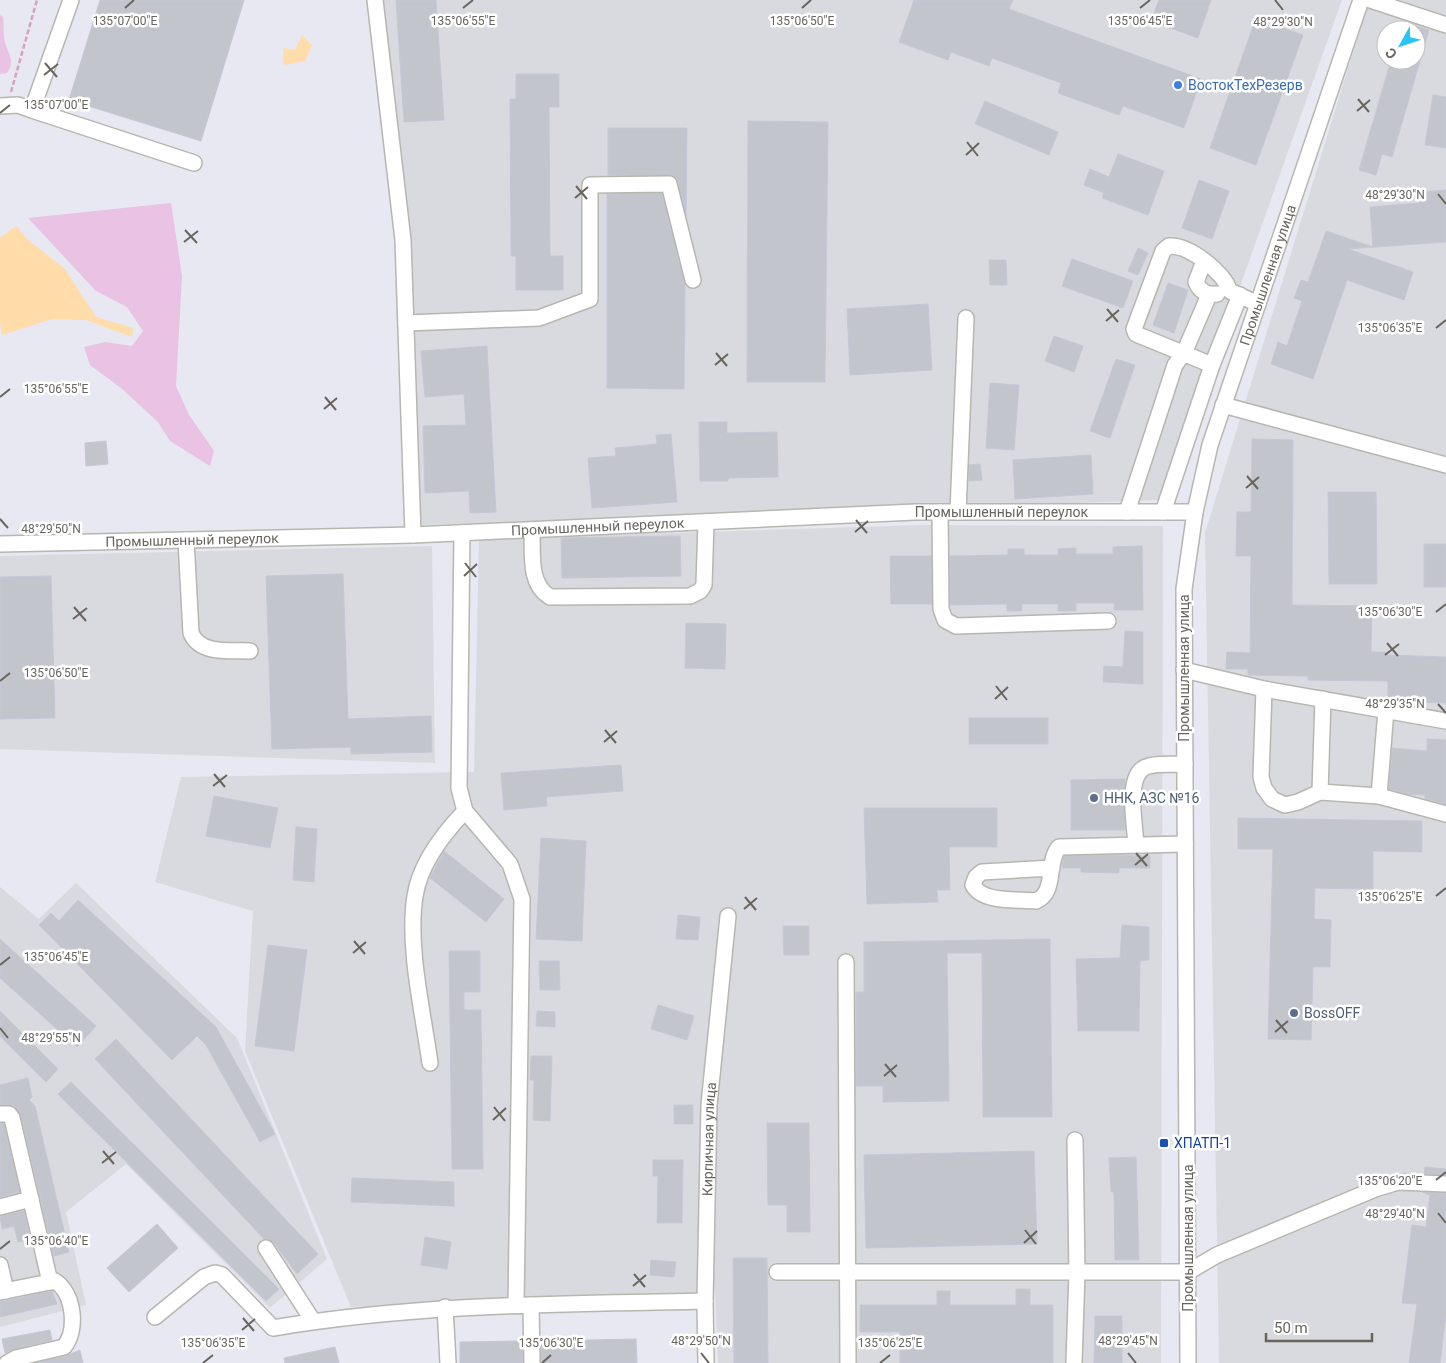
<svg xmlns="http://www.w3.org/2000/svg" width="1446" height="1363" font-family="Roboto,sans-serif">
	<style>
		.industrial { fill: #d9dae0; fill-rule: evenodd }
		.green { fill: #eac2e4 }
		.water { fill: #ffdca9 }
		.building { fill: #c3c5cd; stroke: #c5c7d7 }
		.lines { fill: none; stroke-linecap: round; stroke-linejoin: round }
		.minor-casing { stroke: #b7b6af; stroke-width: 18 }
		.path { stroke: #d8a1c1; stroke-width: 2.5; stroke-dasharray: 5 2.5; stroke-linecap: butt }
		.minor { stroke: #fff; stroke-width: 15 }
		.ticks { fill: none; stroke: #68655e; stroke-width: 2 }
		.shop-dot { fill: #3f7fe0; stroke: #fff; stroke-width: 2 }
		.service-dot { fill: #5c6f8a; stroke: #fff; stroke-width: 2 }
		.transit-dot { fill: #1a4fb4; stroke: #fff; stroke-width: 2 }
		.labels { text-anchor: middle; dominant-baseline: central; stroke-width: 5; stroke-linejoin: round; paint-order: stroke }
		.shop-label { font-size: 14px; fill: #366cbe; stroke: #fff; text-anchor: start }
		.street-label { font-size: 14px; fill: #68655e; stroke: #fff }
		.service-label { font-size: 14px; fill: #4e5e75; stroke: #fff; text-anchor: start }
		.transit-label { font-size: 14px; fill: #164399; stroke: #fff; text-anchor: start }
		.ticks-label { font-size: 12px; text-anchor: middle; fill: #68655e; stroke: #fff; stroke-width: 5; stroke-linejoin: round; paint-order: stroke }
	</style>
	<rect width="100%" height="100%" fill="#e7e8f1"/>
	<g class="industrial">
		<path d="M382,0H1342L1164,500L419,525Z"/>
		<path d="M1369,0H1446V1363H1219L1205,533ZM1386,30H1416V60H1386Z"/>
		<path d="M923,525L1163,526L1161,1363H718L715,1292L351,1307L245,1051L253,911L155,882L181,777L474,772L479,539Z"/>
		<path d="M432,546L435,763L0,749V556Z"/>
		<path d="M76,883L237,1038L327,1259L270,1308L126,1164L66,1212L86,1305L0,1327V887L39,919Z"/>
	</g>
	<g class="green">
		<path d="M0,15L3,17C4,25 3,35 5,42C8,55 16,60 7,73L0,74Z"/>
		<path d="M171,203L182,276L176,386L189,415L214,451L210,466L170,441L158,422L121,388L90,365L84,347L105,342L132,346L143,331L127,307L96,291L28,218Z"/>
	</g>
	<g class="water">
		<path d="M302,35L312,45L305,61L284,65L283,48L295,50Z"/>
		<path d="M16,226L28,240L65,269L96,317L133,328L132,337L86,320L52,319L2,335L0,322V238Z"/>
	</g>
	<g class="building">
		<path d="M100,0H244L201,141L69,100Z"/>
		<path d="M396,0H436L444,120L404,122Z"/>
		<path d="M914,0H1013L1009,9L1201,79L1184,128L1123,106L1119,115L1058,93L1061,83L992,58L989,66L951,52L948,60L899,42Z"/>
		<path d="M1159,0H1211L1198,38L1151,21Z"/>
		<path d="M1256,18L1303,35L1256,165L1210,148Z"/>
		<path d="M1416,26L1429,30L1392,157L1382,154L1376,175L1359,170L1391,60H1416Z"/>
		<path d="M516,74H559V107H549L550,256H563V290H516V256H511L510,99H516Z"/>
		<path d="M1433,95L1446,97V148L1425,145Z"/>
		<path d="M985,101L1058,132L1049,155L975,124Z"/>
		<path d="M748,121L828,122L825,382H747Z"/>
		<path d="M608,128H687L686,215L678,182L673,176L608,175Z"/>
		<path d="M1118,154L1164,171L1148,215L1102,198L1104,193L1084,185L1090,169L1109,177Z"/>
		<path d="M1199,180L1229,191L1212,239L1182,228Z"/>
		<path d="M1446,190V242L1348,249L1413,272L1404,300L1347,280L1313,379L1271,364L1278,342L1287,346L1302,301L1294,298L1301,280L1308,282L1326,231L1373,247L1370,207L1420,203L1419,192Z"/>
		<path d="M662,193L685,285L684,389L607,388V194Z"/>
		<path d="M1138,248L1148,253L1138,275L1128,271Z"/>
		<path d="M1072,259L1133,281L1123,308L1062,286Z"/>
		<path d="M989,260H1006L1007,285H990Z"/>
		<path d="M1168,283L1188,290L1174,333L1153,325Z"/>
		<path d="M928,304L932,370L850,375L847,309Z"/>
		<path d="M1054,336L1083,346L1074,372L1045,361Z"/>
		<path d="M487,346L496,512L470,513L469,491L425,493L423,426L466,425L464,394L425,397L421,351Z"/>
		<path d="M1116,359L1135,365L1110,438L1090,431Z"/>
		<path d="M990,383L1019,385L1014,450L986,448Z"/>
		<path d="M699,422H727V433L777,432L778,477L728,478V481H700Z"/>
		<path d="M671,434L677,502L592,508L588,458L616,456L615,448L657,444L656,435Z"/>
		<path d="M1252,439L1293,440L1292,605L1372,606L1371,652H1388V655L1446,657V703L1388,701V681L1308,680V676L1248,675V669H1226L1227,652L1250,653L1251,556H1236L1237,512H1251Z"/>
		<path d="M106,441L108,464L86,466L85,443Z"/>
		<path d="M1091,455L1093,494L1015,499L1013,460Z"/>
		<path d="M980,464L982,480L969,481V465Z"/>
		<path d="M1328,492H1376L1377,584H1329Z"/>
		<path d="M680,536L681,576L562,578L561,538Z"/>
		<rect x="1424" y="544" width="22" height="43"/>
		<path d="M1142,546L1143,610H1114V603H1076V611H1058V604H1022V611H1007V604L950,605V556L1008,555V549H1024V555H1058V549L1076,548V554H1113V547Z"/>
		<path d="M890,556H931L932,604H891Z"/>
		<path d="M343,574L348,719L431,716L432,752L351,754V747L272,749L266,576Z"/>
		<path d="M51,576L55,718L0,719V577Z"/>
		<path d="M686,623L726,624L725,669L685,668Z"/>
		<path d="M1125,631L1143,632V684L1103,682L1104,666L1123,667Z"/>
		<rect x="969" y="718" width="79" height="26"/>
		<path d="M1427,739L1446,740V804L1425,799V795L1408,794L1389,789L1392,748L1427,751Z"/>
		<path d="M621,765L623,791L546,797L547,806L504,810L501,773Z"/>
		<path d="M1125,779V830H1071V780Z"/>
		<path d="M214,796L278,808L270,848L206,836Z"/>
		<path d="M864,808H997V847H949L950,890H937L938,902L867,904Z"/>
		<path d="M1238,818L1422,821V852L1373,851V889L1315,888L1314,919L1331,920L1330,967H1313L1311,1040L1268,1039L1273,849H1238Z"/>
		<path d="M296,827L317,829L314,882L293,880Z"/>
		<path d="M541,838L586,841L582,941L536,939Z"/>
		<path d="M444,851L504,899L486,922L430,878Z"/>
		<path d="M1108,855L1150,856V868H1119V873L1081,872V868H1062L1064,856Z"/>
		<path d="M78,900L216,1027L275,1134L260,1142L206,1045L197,1036L172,1060L39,925L51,913L59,921Z"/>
		<path d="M678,915L700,917L698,940L676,939Z"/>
		<path d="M1122,925L1149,927V960L1140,961L1139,1031H1078L1076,959L1120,958Z"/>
		<path d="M783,926H809V955H784Z"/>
		<path d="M0,939L96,1026L77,1047L0,978Z"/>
		<path d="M1050,939L1052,1117H983L982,953H947L949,1101L883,1102V1086H856V992H864V942Z"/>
		<path d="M268,945L307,950L294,1051L255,1046Z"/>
		<path d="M449,951H480V992H464V1010H481L483,1169H452Z"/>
		<path d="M539,961H559L560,990H540Z"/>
		<path d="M658,1005L694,1016L687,1040L651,1029Z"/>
		<path d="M0,1011L58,1069L46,1082L0,1036Z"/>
		<path d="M537,1011L555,1012V1027L536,1026Z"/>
		<path d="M116,1039L318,1254L297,1274L274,1243L264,1239L95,1059Z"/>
		<path d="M531,1056H552L550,1121L533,1120L534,1080H530Z"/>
		<path d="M28,1078L32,1097L29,1100L35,1106L69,1252L54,1256L21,1116L14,1106L0,1105V1085Z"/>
		<path d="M71,1082L279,1289L266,1301L58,1094Z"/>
		<rect x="674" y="1105" width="19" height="19"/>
		<path d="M0,1123H4L20,1192L0,1197Z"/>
		<path d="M767,1123H809L810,1232H787V1205H768Z"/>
		<path d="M1034,1151L1037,1244L866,1248L864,1155Z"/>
		<path d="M1136,1157L1139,1260H1115L1114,1192H1111L1109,1158Z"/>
		<path d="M653,1160H683L682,1223H657L658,1176H653Z"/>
		<path d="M1425,1167L1446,1169V1175L1424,1174Z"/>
		<path d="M352,1178L454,1182V1206L351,1202Z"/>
		<path d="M1422,1192L1446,1193V1314L1440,1363H1409L1417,1304L1402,1303L1412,1225L1426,1227L1430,1195Z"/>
		<path d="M24,1211L30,1239L18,1242L14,1226L2,1229L0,1216Z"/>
		<path d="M157,1224L178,1248L129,1292L107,1268Z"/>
		<path d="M425,1237L451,1242L447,1269L421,1265Z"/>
		<path d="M733,1258H767L768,1363H734Z"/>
		<path d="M651,1260L676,1262L674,1277L650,1275Z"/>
		<path d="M1016,1289H1030V1305H1053V1363H900V1332H860V1305H937V1291H950V1305H1016Z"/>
		<path d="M52,1291L57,1304L0,1317V1302Z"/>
		<path d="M1095,1316H1122V1363H1094Z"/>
		<path d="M50,1330L52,1340L14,1349L5,1353L2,1339Z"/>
		<path d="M636,1339L637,1363H541V1341Z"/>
		<path d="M522,1341L523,1363H460V1342Z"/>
		<path d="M335,1347L339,1363H285L284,1358Z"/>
		<path d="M80,1350L83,1363H36L66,1356Z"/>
	</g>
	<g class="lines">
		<defs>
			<g id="minor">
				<path d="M375,0L403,240L413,535"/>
				<path d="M1370,0L1446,25"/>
				<path d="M0,106L18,105L32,110L71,0"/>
				<path d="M32,110L194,163"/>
				<path d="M1204,261L1196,282C1200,292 1207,295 1217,294"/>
				<path d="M406,323L539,318L590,299V185L669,184L693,280"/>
				<path d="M1212,365L1136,334L1134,329L1163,251L1169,246C1190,245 1223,272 1230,291L1258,304"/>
				<path d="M1223,405L1446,465"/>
				<path d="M940,512L941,609L945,620L956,626L1108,621"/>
				<path d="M958,512L966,318"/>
				<path d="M1127,512L1175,365L1184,353L1209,295"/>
				<path d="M1163,512L1212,365L1240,295"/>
				<path d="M532,530C533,553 528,584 550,597L690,596L700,591L704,585L706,522"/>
				<path d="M462,533L459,788L465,811L510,864L522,899L516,1305"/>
				<path d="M186,540L191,633C200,655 230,650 250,651"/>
				<path id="s1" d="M0,544L413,535L915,512H1195"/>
				<path d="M1184,670L1264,689L1446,721"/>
				<path d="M1264,689L1261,777L1264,788L1272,799L1285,805L1298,802L1320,792L1379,796L1446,814"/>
				<path d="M1320,792L1323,699"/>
				<path d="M1379,796L1386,710"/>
				<path d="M1136,845C1135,825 1124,771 1149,766C1160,763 1174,765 1185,764"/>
				<path d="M1052,868L982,872L976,877L973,885C982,903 1017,899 1036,901C1057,892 1046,862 1059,847L1185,844"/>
				<path d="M846,962L848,1363"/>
				<path d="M430,1063C423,1012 407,946 415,896C420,863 443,834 465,811"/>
				<path d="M0,1114H9L12,1118L50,1282"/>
				<path d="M0,1207L31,1199"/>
				<path d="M266,1248L313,1321"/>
				<path d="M0,1265L6,1291"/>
				<path d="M777,1272H1188L1217,1255L1375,1189L1398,1182L1446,1184"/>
				<path d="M0,1292L55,1281C74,1293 78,1330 64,1347L16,1358L7,1363"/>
				<path d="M531,1305L532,1363"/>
				<path d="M445,1307L448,1363"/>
				<path d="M155,1317L204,1277L215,1273L222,1275L273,1328C417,1304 559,1304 705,1301"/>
				<path id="s2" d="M706,1363L705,1301L709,1105L728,916"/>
				<path d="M1074,1363L1077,1272L1075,1140"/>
				<path id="s3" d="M1188,1363L1184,589L1195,512L1210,445L1361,0"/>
			</g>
		</defs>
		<use href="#minor" class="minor-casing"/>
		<path class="path" d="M11,92L37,0"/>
		<use href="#minor" class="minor"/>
	</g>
	<path class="ticks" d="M1275,0L1283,10M125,8L134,0M463,8L473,0M802,8L811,0M1140,8L1150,0M45,63L57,77M44,75L58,64M1358,99L1369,112M1357,111L1370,100M0,113L10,105M967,142L978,156M966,155L979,143M576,186L587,199M1438,194L1446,204M575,198L588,187M185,230L197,243M184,242L198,231M1107,309L1118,322M1106,321L1119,310M1436,328L1446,320M716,353L727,366M715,365L728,354M0,397L10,389M325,397L336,410M324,409L337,398M1247,476L1258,489M1246,488L1259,477M0,519L8,528M856,520L867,533M855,532L868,521M465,563L476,577M464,576L477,564M74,607L86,621M1436,612L1446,604M73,619L87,608M1387,643L1398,656M1385,655L1399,644M0,681L10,673M996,686L1007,700M995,699L1008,687M1438,704L1446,713M605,730L616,743M604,742L617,731M214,774L225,787M213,786L227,775M1136,853L1147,866M1135,865L1148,854M1436,896L1446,888M745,897L756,910M744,909L757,898M354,941L365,954M353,953L366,942M0,965L10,957M1276,1020L1287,1033M0,1028L8,1038M1275,1032L1288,1021M885,1064L896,1077M884,1076L897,1065M494,1107L505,1121M493,1120L506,1108M103,1151L114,1164M102,1163L116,1152M1436,1180L1446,1172M1438,1213L1446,1223M1025,1230L1036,1244M1024,1243L1037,1231M0,1249L10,1241M634,1274L645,1287M633,1286L646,1275M243,1318L254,1331M242,1330L255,1319M701,1353L709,1363M1128,1353L1136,1363M203,1363L213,1355M542,1363L551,1355M880,1363L890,1355"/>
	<circle class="shop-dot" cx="1178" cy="85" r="5"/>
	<g class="service-dot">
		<circle cx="1094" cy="798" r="5"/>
		<circle cx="1294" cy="1013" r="5"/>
	</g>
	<rect class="transit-dot" x="1159" y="1138" width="10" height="10" rx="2.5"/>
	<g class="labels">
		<g class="shop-label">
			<text x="1188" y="85">ВостокТехРезерв</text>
		</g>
		<g class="street-label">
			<text stroke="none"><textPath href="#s3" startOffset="1100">Промышленная улица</textPath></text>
			<text stroke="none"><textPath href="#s1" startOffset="1002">Промышленный переулок</textPath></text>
			<text stroke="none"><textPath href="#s1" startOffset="598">Промышленный переулок</textPath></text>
			<text stroke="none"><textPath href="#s1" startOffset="192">Промышленный переулок</textPath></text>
			<text transform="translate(1184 668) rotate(-90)">Промышленная улица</text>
			<text stroke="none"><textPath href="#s2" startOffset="224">Кирпичная улица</textPath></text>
			<text transform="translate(1188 1238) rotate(-90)">Промышленная улица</text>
		</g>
		<g class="service-label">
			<text x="1104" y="798">ННК, АЗС №16</text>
			<text x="1304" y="1013">BossOFF</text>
		</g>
		<g class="transit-label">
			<text x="1174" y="1143">ХПАТП-1</text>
		</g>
	</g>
	<g class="ticks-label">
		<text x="463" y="25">135°06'55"E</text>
		<text x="125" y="25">135°07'00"E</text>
		<text x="802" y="25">135°06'50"E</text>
		<text x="1140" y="25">135°06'45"E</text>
		<text x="1283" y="26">48°29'30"N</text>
		<text x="56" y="109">135°07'00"E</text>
		<text x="1395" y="199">48°29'30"N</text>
		<text x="1390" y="332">135°06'35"E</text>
		<text x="56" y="393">135°06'55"E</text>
		<text x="51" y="533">48°29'50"N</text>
		<text x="1390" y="616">135°06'30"E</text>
		<text x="56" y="677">135°06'50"E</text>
		<text x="1395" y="708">48°29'35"N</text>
		<text x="1390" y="901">135°06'25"E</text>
		<text x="56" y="961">135°06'45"E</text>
		<text x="51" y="1042">48°29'55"N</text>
		<text x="1390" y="1185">135°06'20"E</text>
		<text x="1395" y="1218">48°29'40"N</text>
		<text x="56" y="1245">135°06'40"E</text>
		<text x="701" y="1345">48°29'50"N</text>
		<text x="1128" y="1345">48°29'45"N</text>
		<text x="213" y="1347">135°06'35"E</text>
		<text x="551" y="1347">135°06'30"E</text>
		<text x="890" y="1347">135°06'25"E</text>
	</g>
	<g transform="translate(1401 45) rotate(230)"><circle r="24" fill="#ffffff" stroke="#c3c1bf"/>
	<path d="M0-4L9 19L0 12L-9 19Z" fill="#29c5f5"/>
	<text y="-8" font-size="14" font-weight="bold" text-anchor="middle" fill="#68655e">С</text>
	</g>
	<path d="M1266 1333v8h106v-8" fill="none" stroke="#68655e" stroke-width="2.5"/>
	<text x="1274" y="1333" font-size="15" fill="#68655e" stroke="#ffffff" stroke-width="4" paint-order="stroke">50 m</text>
</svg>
